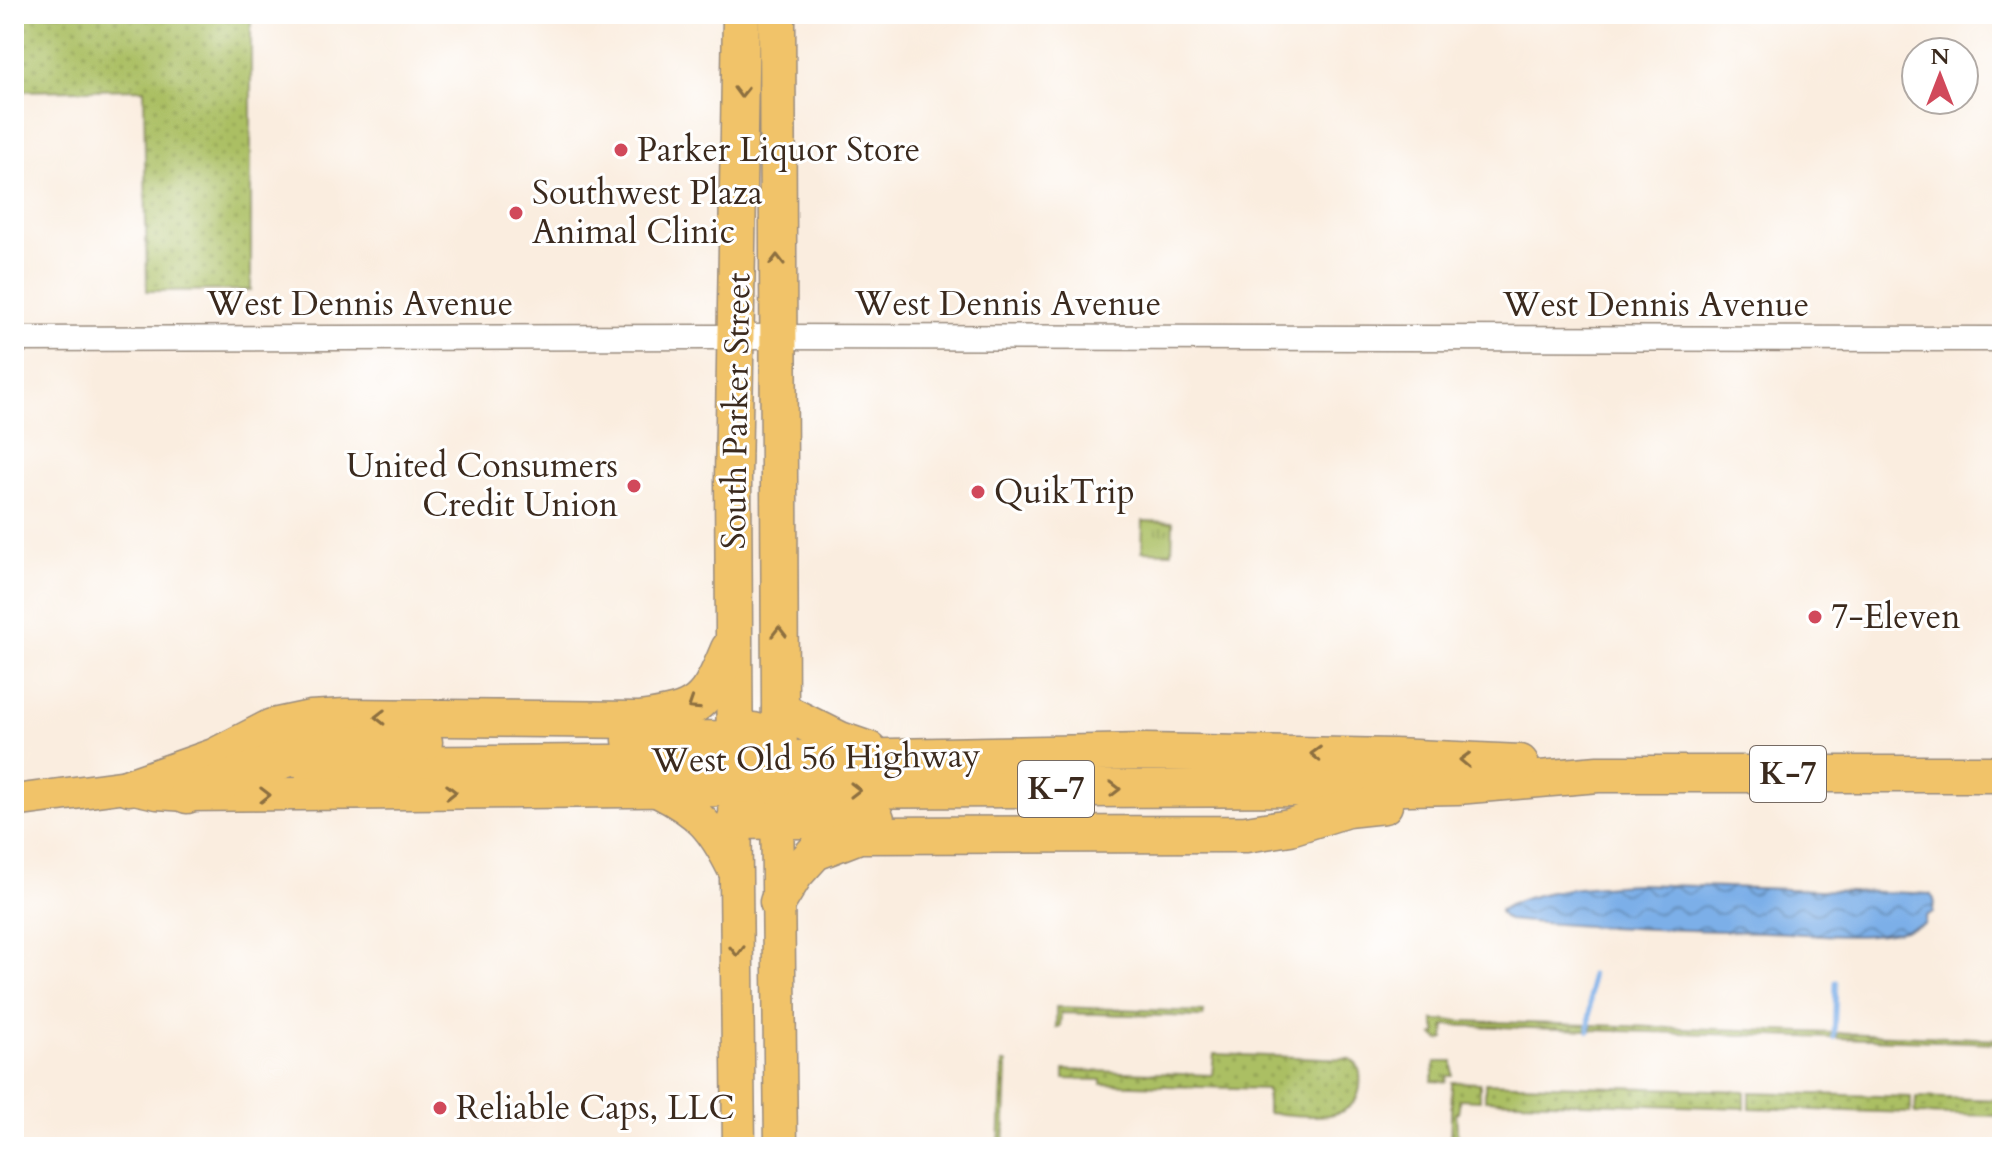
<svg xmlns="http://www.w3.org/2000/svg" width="2016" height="1161" font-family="Cardo,serif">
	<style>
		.grass { fill: url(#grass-dots); stroke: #737440; stroke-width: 2 }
		.park { fill: url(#park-tufts); stroke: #737440; stroke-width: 2 }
		.water { fill: url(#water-waves); stroke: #5b6c83; stroke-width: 2 }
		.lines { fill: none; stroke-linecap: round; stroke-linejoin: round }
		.stream { stroke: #7bafe8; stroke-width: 5 }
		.minor-casing { stroke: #9a8c7e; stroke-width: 27 }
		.major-casing { stroke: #9a8c7e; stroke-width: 35 }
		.highway-casing { stroke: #9a8c7e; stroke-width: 39 }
		.minor { stroke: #fff; stroke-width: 24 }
		.major { stroke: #f1c369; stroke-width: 32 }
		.highway { stroke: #f1c369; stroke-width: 36 }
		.oneway { stroke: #8d6f40 }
		.poi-dot { fill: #d1495b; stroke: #fff; stroke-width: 3 }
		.labels { text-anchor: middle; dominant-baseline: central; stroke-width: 6; stroke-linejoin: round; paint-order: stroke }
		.shield { fill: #fff; stroke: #766a62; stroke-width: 2 }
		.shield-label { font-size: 32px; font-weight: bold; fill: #3b2a1e }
		.poi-label { font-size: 34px; fill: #3b2a1e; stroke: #fff; text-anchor: start }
		.street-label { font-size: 34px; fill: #3b2a1e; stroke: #fff }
	</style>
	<defs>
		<pattern id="grass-dots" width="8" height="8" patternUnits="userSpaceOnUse" patternTransform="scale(2)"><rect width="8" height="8" fill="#abbf63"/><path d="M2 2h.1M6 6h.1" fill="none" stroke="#8c9b51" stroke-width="1.8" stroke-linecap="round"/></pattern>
		<pattern id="park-tufts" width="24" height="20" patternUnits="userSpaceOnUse" patternTransform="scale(2)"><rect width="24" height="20" fill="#abbf63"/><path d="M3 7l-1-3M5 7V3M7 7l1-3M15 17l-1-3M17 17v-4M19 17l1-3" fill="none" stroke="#8c9b51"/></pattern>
		<pattern id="water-waves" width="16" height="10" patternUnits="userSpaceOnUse" patternTransform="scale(2)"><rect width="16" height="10" fill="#7bafe8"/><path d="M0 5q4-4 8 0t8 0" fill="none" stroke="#668fbb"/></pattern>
	</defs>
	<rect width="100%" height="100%" fill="#fff"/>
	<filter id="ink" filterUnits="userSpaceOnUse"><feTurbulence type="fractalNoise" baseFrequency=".0125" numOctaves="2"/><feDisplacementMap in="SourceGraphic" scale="16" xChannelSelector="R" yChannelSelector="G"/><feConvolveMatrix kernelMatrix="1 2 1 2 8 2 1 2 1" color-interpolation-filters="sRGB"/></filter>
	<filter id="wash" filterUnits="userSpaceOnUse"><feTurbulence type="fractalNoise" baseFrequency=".006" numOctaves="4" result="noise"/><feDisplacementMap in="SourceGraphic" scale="32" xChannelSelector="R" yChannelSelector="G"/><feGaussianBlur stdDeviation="1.8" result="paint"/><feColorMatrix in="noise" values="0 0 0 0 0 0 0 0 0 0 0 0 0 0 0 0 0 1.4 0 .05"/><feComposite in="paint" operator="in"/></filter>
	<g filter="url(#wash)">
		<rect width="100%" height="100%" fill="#faeddf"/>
		<g class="grass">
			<path d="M14,14H251V290L147,291L144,89L14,91Z"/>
			<path d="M1056,1007L1204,1012L1203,1017L1061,1013L1060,1026L1056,1028Z"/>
			<path d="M1433,1020L1588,1025L1587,1030L1445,1025L1444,1039L1439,1040L1433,1035L1437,1033Z"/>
			<path d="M1592,1025L1832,1033V1038L1592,1030Z"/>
			<path d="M1837,1033L2002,1039V1043L1837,1038Z"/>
			<path d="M1214,1054L1351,1059C1361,1066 1361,1075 1360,1087C1354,1128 1296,1114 1267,1113V1089L1101,1084V1080L1064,1079V1070L1212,1075Z"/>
			<path d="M1435,1062H1453V1076H1447L1446,1082L1432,1081Z"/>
			<path d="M1003,1063H1007L1004,1147H999Z"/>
			<path d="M1452,1082L1480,1083V1100L1459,1099V1112L1456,1113L1458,1147H1450Z"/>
			<path d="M1485,1083L1745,1091V1108L1485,1100Z"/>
			<path d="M1750,1092L1911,1097V1113L1750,1108Z"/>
			<path d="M1916,1097L2002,1100V1116L1915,1114Z"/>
		</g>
		<path class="park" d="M1143,521L1173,522L1172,552L1142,551Z"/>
		<path class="water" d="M1637,884L1913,893L1930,894L1934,899L1933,912L1926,916L1924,924C1874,944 1818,933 1765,932C1679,930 1593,928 1507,920L1500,913V910C1535,888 1596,886 1637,884Z"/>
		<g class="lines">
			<g class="stream">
				<path d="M1589,1031L1591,975"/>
				<path d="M1834,1038L1836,982"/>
			</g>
		</g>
	</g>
	<g filter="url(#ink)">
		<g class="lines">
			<defs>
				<path id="minor" d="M14,339L709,337L2002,339"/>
				<g id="major">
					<path d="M307,766L353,763L734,760"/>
					<path d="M129,787L157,793L187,795L735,790L739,1147"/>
					<path d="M659,792C699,812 713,828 733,868"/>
					<path d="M777,794L781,1147"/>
					<path d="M14,801L150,783"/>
				</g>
				<g id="highway">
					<path d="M741,14L733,479L735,790L1363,788L1457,786L1598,774H2002"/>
					<path d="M780,710L840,740L869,750"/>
					<path d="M631,740L734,739L754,731"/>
					<path d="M734,760L1146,752L1394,757L1520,763"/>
					<path d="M777,780L780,710L777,14"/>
					<path d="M129,787L214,757L272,727L310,719L346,717L639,720C700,712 706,704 729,649"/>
					<path d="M187,795C239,775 293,753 348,745C373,742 399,742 424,742"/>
					<path d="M735,821L876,819"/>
					<path d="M778,902L795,874L815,852L859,835L1246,834L1290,827L1347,809L1384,805"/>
				</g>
			</defs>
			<use href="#minor" class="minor-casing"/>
			<use href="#major" class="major-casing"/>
			<use href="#highway" class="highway-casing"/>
			<use href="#minor" class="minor"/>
			<use href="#major" class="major"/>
			<use href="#highway" class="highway"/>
		</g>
		<defs><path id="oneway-chevron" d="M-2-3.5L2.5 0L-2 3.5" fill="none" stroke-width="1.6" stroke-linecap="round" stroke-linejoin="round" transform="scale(2)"/></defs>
		<g class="oneway">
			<use href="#oneway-chevron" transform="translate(741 92) rotate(91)"/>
			<use href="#oneway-chevron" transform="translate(777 260) rotate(-90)"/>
			<use href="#oneway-chevron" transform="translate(779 632) rotate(-90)"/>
			<use href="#oneway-chevron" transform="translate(693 705) rotate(147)"/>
			<use href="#oneway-chevron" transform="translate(380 717) rotate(-179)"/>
			<use href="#oneway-chevron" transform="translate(1316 754) rotate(-178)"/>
			<use href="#oneway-chevron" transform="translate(1465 760) rotate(-178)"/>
			<use href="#oneway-chevron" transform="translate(1115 789)"/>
			<use href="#oneway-chevron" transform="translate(855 790)"/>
			<use href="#oneway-chevron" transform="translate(451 792) rotate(-1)"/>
			<use href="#oneway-chevron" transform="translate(265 795) rotate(-1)"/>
			<use href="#oneway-chevron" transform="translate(737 951) rotate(89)"/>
		</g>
	</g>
	<g class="poi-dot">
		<circle cx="621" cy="150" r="8"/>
		<circle cx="516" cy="213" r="8"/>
		<circle cx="634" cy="486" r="8"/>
		<circle cx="978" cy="492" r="8"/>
		<circle cx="1815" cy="617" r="8"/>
		<circle cx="440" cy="1108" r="8"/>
	</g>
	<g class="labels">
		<g class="shield">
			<rect x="1750" y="746" width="76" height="56" rx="6"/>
			<rect x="1018" y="761" width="76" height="56" rx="6"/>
		</g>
		<g class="shield-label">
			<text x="1788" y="774">K-7</text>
			<text x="1056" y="789">K-7</text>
		</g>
		<g class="poi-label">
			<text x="637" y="150">Parker Liquor Store</text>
			<text x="532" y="193">Southwest Plaza<tspan x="532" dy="39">Animal Clinic</tspan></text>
			<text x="618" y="466" text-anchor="end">United Consumers<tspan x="618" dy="39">Credit Union</tspan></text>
			<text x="994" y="492">QuikTrip</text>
			<text x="1831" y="617">7-Eleven</text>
			<text x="456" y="1108">Reliable Caps, LLC</text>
		</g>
		<g class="street-label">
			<text x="360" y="304">West Dennis Avenue</text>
			<text x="1008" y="304">West Dennis Avenue</text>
			<text x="1656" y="305">West Dennis Avenue</text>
			<text transform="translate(736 411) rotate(-89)">South Parker Street</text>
			<text transform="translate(816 758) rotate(-1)">West Old 56 Highway</text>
		</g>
	</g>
	<rect width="2016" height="1161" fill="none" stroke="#fff" stroke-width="48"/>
	<g transform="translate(1940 76)"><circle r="38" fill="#ffffff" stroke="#b1aaa5" stroke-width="2"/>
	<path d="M0-6L14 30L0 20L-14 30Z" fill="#d1495b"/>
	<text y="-12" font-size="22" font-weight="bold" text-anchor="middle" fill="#3b2a1e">N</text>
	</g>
</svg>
